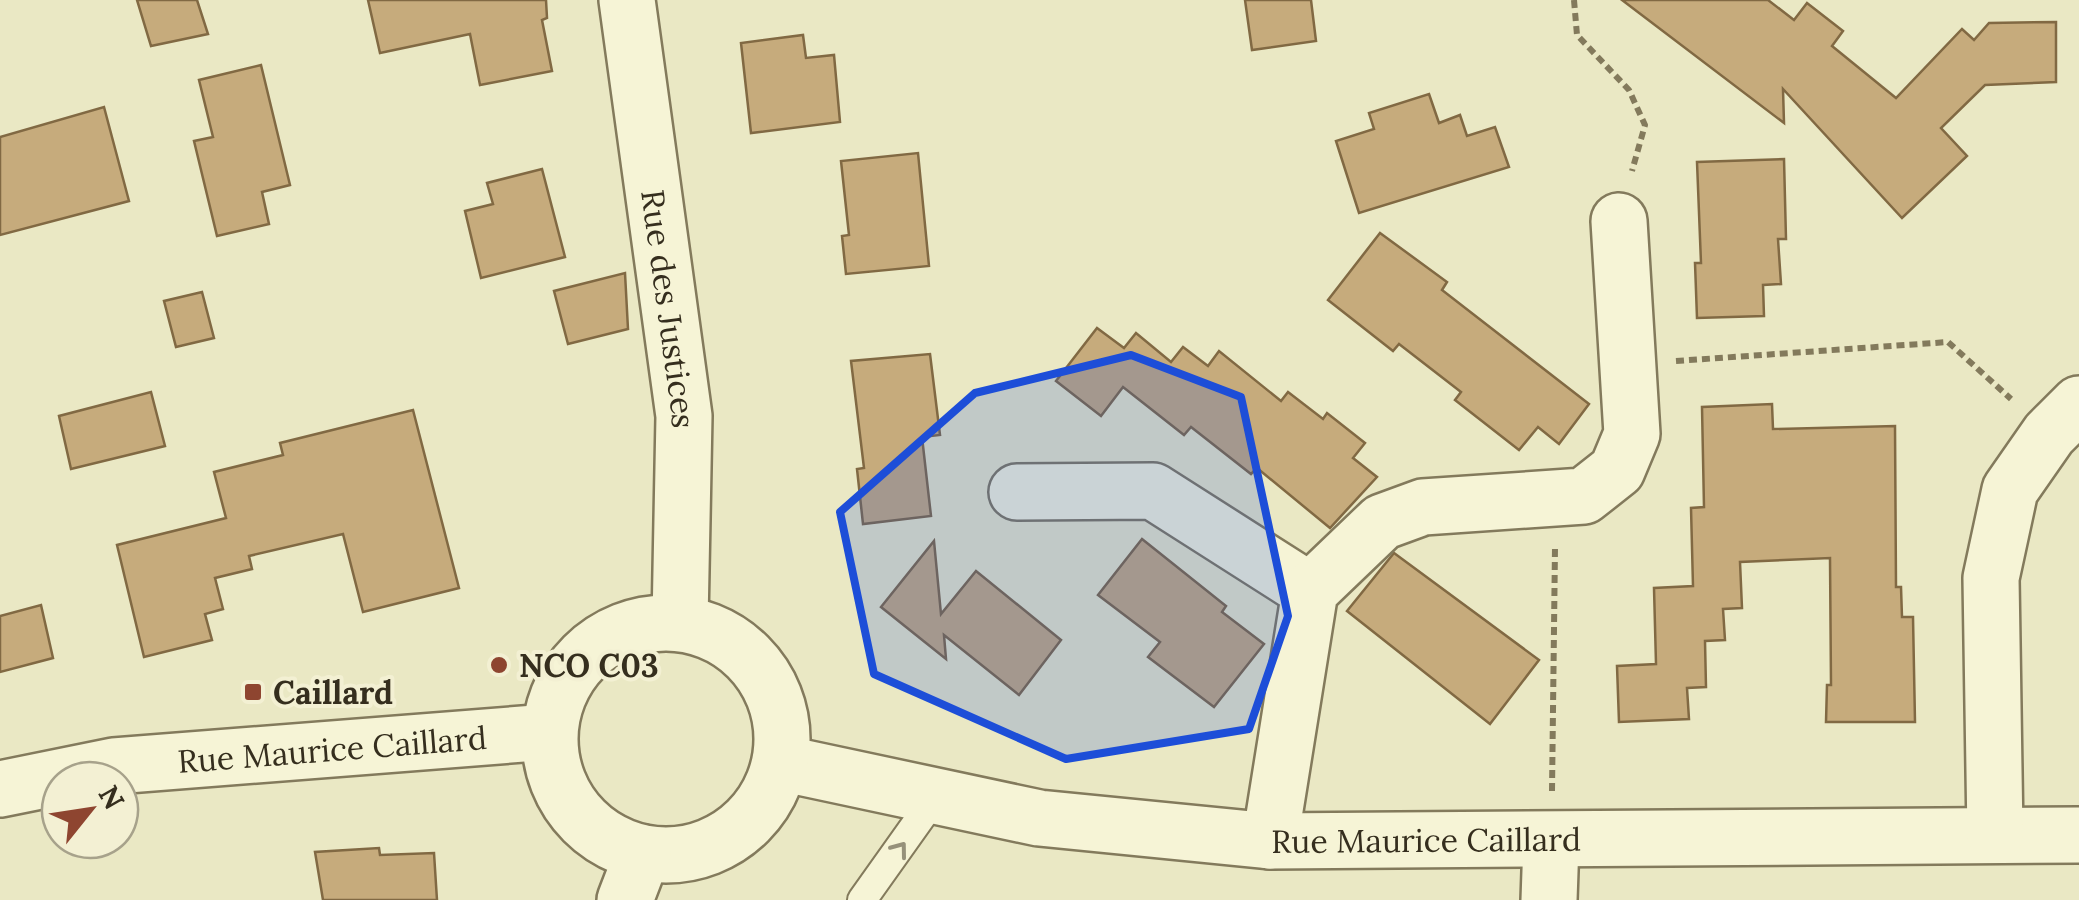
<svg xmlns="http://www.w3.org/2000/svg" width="2079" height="900" font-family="Lora,serif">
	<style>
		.building { fill: #c6ab7c; stroke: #816943; stroke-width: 2.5 }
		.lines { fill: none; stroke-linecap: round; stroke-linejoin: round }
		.service-casing { stroke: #837a5c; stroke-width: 32 }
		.minor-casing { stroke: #837a5c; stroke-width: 60 }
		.tertiary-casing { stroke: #837a5c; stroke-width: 60 }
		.path { stroke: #837a5c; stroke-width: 6; stroke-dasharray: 8 5; stroke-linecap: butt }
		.service { stroke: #f6f4d6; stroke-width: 28 }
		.minor { stroke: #f6f4d6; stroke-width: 55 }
		.tertiary { stroke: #f6f4d6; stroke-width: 55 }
		.oneway { stroke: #96917a }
		.marked { fill: #1d4ed8; fill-opacity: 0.2; stroke: #1d4ed8; stroke-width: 8; stroke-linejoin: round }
		.poi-dot { fill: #8e4530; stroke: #f3f0d3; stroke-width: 4 }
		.labels { text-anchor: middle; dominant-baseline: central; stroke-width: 8; stroke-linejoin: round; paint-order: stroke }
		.street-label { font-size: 32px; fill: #352e1e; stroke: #f3f0d3 }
		.poi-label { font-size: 32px; font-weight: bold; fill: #352e1e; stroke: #f3f0d3; text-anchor: start }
	</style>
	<rect width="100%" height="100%" fill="#eae8c4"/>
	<g class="building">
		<path d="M137,0H197L208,34L151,46Z"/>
		<path d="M368,0H546L547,18L542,20L552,71L480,85L470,34L380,53Z"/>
		<path d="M1245,0H1311L1316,41L1252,50Z"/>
		<path d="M1622,0H1768L1794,20L1807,3L1843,31L1832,46L1896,98L1962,29L1974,40L1989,23L2056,22V82L1985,85L1941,128L1967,156L1902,218L1783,89L1784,123Z"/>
		<path d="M803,35L806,58L834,55L840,122L751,133L741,43Z"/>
		<path d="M261,65L290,185L262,192L269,224L217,236L194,141L213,137L199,80Z"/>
		<path d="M1429,94L1439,123L1460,115L1467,136L1495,127L1509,167L1359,213L1336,141L1374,129L1369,113Z"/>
		<path d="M104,107L129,201L0,235V137Z"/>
		<path d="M918,153L929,266L846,274L842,236L849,235L841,161Z"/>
		<path d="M1784,159L1786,239H1778L1781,284L1763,285L1764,316L1697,318L1695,263H1701L1697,162Z"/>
		<path d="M542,169L565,257L481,278L465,211L493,204L487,183Z"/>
		<path d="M1380,233L1447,282L1442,290L1589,404L1559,444L1538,427L1519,450L1455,400L1461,392L1399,344L1393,351L1328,300Z"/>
		<path d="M625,273L628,329L568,344L554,291Z"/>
		<path d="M202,292L214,338L176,347L164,301Z"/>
		<path d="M1097,328L1124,348L1136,333L1171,362L1183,347L1208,366L1219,351L1281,401L1288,392L1323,419L1327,413L1365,443L1353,458L1377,477L1330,528L1257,468L1251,474L1191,427L1184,435L1123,387L1101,416L1056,381Z"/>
		<path d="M930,354L940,435L922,437L931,516L863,524L857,469L864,468L851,361Z"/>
		<path d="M151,392L165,446L71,469L59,416Z"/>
		<path d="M1772,404L1773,429L1895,426L1896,587H1901L1902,617H1913L1915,722H1826L1827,685H1831L1830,558L1740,562L1742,608L1723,609L1725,640L1705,641L1706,687L1687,688L1689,719L1619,722L1617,666L1656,664L1654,588L1693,586L1691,508L1704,507L1702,407Z"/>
		<path d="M413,410L459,588L363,612L343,534L249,556L252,569L215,578L223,609L205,614L212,640L144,657L117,545L226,518L214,472L283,455L280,443Z"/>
		<path d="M1142,539L1226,606L1222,612L1264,644L1214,707L1148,657L1160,642L1098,595Z"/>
		<path d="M934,541L941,614L976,571L1061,640L1019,695L944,635L946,659L881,607Z"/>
		<path d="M1394,553L1539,660L1490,724L1347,611Z"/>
		<path d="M41,605L53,658L0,672V616Z"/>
		<path d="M379,848L380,855L434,853L437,900H323L315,852Z"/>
	</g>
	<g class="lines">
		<defs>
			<path id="service" d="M862,900L936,796"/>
			<g id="minor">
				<path d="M1017,492L1153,491L1310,591"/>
				<path id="s1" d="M781,763L1039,818L1270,841L2079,835"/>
				<path d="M1995,835L1991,578L2010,490L2049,434L2079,404"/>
				<path d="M1270,841L1310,591L1382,522L1423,507L1584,496L1617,470L1632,434L1619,221"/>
				<path d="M1549,900L1551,842"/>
			</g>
			<g id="tertiary">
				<path id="s2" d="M627,0L684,416L680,622"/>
				<circle cx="666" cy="739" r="116"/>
				<path id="s3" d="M0,789L114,766L549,732"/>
				<path d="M625,900L643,853"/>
			</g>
		</defs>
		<use href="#service" class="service-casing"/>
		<use href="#minor" class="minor-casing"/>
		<use href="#tertiary" class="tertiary-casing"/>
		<g class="path">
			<path d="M1574,0L1577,35L1629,90L1645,125L1632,171"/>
			<path d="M1676,361L1948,342L2011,399"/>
			<path d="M1552,791L1555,548"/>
		</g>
		<use href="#service" class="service"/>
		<use href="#minor" class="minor"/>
		<use href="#tertiary" class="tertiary"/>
	</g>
	<defs><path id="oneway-chevron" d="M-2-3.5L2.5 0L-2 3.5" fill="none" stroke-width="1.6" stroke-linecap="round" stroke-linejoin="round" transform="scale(2.5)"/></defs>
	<use class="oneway" href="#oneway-chevron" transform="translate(900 849) rotate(-53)"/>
	<path class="marked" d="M1131,355L1241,397L1288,616L1249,729L1066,759L874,674L840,512L975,393Z"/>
	<g class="poi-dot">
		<circle cx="499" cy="665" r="10"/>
		<rect x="243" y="682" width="20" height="20" rx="5"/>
	</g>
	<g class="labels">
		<g class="street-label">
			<text stroke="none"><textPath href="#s2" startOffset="312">Rue des Justices</textPath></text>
			<text stroke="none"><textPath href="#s3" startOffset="335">Rue Maurice Caillard</textPath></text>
			<text stroke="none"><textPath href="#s1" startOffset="652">Rue Maurice Caillard</textPath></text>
		</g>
		<g class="poi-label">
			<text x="519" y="665">NCO C03</text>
			<text x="273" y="692">Caillard</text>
		</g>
	</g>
	<g transform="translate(90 810) rotate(60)"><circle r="48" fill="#f3f0d3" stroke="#a7a28b" stroke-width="2.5"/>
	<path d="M0-8L18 38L0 25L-18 38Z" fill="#8e4530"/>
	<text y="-15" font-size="28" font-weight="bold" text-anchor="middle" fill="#352e1e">N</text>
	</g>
</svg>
